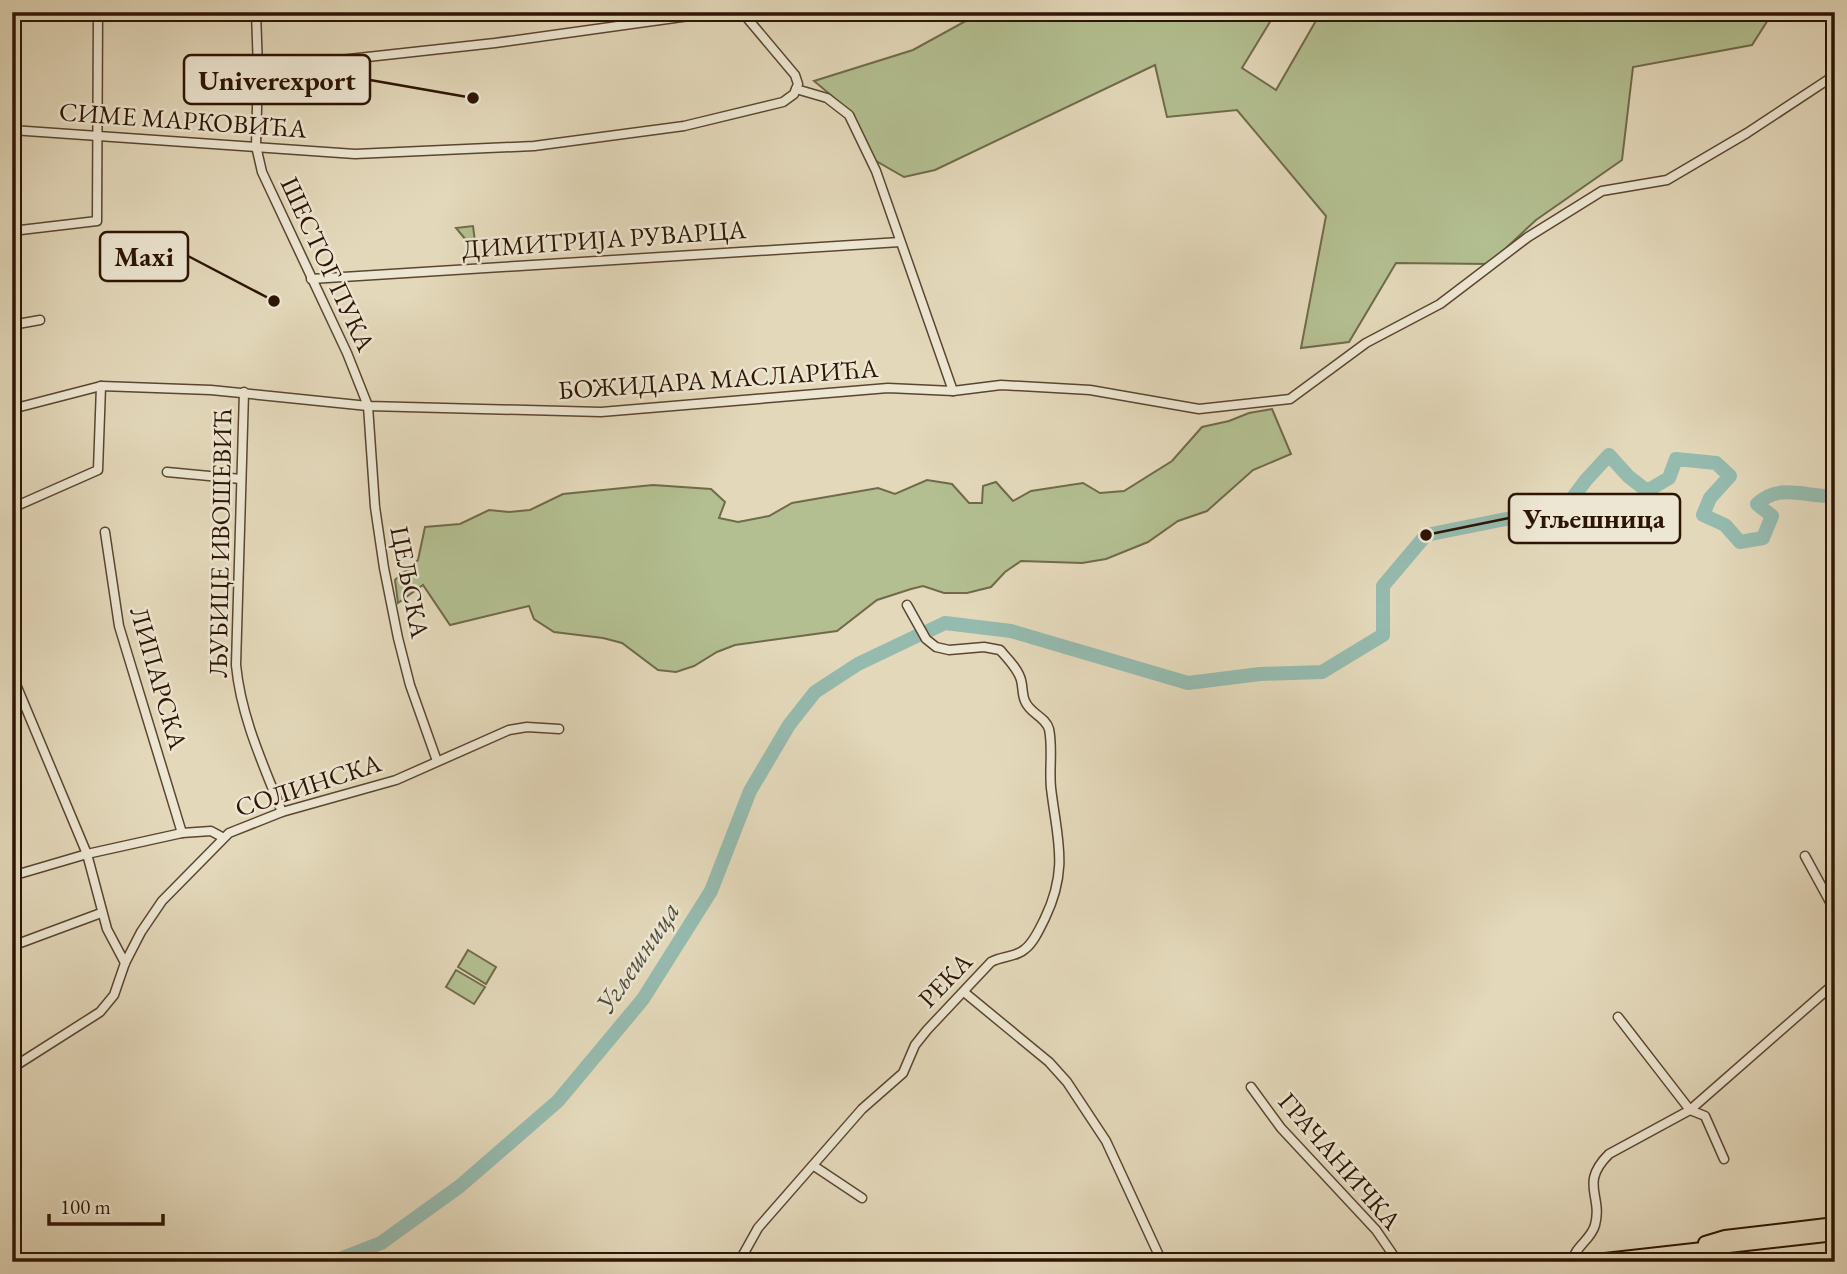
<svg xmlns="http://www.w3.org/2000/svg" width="1847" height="1274" font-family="'EB Garamond',serif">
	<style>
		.green { fill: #b3bf91; stroke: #706a4a; stroke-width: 2 }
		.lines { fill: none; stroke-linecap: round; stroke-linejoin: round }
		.river { stroke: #95baae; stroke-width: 14 }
		.street-casing { stroke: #5a4631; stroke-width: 11 }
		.primary-casing { stroke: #2d1503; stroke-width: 16 }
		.street { stroke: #ede6d2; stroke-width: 8 }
		.primary { stroke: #e3d8ba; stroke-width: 12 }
		.labels { text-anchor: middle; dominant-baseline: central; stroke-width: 5; stroke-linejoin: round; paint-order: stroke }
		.street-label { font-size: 26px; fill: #2d1503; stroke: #ede6d2 }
		.water-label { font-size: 28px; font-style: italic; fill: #514f3f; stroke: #ede6d2 }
		.leader { fill: none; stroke: #2d1503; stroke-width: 2.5 }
		.callout-dot { fill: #2d1503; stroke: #ede6d2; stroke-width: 2.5 }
		.callout { fill: #ede6d2; stroke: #2d1503; stroke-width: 2.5 }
		.callout-label { font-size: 28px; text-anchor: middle; font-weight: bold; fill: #2d1503 }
	</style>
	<rect width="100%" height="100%" fill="#e3d8ba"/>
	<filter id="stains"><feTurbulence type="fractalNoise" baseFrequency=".00286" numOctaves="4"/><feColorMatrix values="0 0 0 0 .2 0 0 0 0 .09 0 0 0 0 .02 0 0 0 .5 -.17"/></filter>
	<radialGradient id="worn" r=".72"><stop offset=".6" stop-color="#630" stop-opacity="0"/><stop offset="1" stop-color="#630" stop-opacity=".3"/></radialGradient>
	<g class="green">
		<path d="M982,12H1276L1242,68L1276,90L1321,12H1773L1752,45L1633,67L1622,160L1536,220L1489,264L1396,263L1349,342L1301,348L1326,216L1237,110L1167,117L1155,65L935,170L904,177L871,158L850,111L814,81L913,50Z"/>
		<path d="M473,226L475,242L466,240L456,228Z"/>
		<path d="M1272,409L1291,454L1253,470L1207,511L1178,521L1148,542L1106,559L1082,563L1021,561L1005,572L991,587L967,593H944L923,586L911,589L877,600L837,631L735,645L717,652L694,666L676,672L658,670L622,643L603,638L554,632L534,619L529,606L450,625L423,585L398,603L395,580L418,560L425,527L460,524L489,510L509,512L530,510L563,494L653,485L711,489L725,502L719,518L738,522L769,516L792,503L878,488L895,494L927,480L952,484L969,503H982L983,486L996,482L1013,501L1031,491L1083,483L1100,493L1124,491L1172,461L1202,427L1229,421L1249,413Z"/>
		<path d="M468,950L496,967L486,984L458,967Z"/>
		<path d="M456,970L485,987L474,1004L446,987Z"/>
	</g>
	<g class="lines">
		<g class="river">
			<path d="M924,633L945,623L1011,631L1188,683L1260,674L1322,672L1383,635V586L1426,535L1516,517L1556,520L1586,480L1609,455L1628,476L1647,491L1669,478L1676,459L1716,463L1730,476L1710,498L1703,515L1725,525L1740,542L1763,538L1772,516L1757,504C1780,482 1807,498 1835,496"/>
			<path d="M332,1262L381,1243L460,1186L558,1101L643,999L711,891L750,791L789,725L815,692L858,664L921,634"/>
		</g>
		<defs>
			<g id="street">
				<path d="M256,12L258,69L256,146L262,172L347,353L368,406L375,507L384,568L398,638L410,685L437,761"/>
				<path d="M258,69L495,43L718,12"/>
				<path d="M796,89L827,98L849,115L876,171L953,391"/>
				<path d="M12,130L355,154L534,146L684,126L783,102L794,94L798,84L795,75L742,12"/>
				<path d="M12,231L97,221L98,12"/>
				<path d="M311,279L900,242"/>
				<path d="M12,325L40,320"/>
				<path d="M244,392L236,665C241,717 263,764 282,812"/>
				<path d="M12,409L101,386L211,390L368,406L601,412L888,388L953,391L1001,385L1090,390L1199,409L1290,399L1366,343L1440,304L1528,237L1602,191L1667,180L1747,133L1835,75"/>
				<path d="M167,472L241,479"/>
				<path d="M12,508L98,470L101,386"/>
				<path d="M105,532L119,626L182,833"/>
				<path d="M12,675L87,854L107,929L125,963"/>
				<path d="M1805,856L1835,911"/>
				<path d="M12,876L87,854L182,833L211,831L222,837"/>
				<path d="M12,946L101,913"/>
				<path d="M964,992L1049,1062L1067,1082L1106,1141L1162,1262"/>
				<path d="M1618,1017L1690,1110L1705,1116L1724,1159"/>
				<path d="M12,1068L100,1012L114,995L125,963L141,932L162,901L229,833L282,812L396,780L509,730L527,727L559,729"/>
				<path d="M1251,1087L1281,1128L1376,1230L1398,1262"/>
				<path d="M814,1166L862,1198"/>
				<path d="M739,1262L758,1228L862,1109L903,1073L915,1045L927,1030L991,962C1001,956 1017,957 1025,949C1034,942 1040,928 1045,918C1069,868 1057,839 1051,788C1049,769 1053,748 1049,729C1045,716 1030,714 1025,701C1022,695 1023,687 1021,680C1018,669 1008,659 1000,650L984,647L949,650L936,647L926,639L907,605"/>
				<path d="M1572,1262C1575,1246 1591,1240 1595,1225C1603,1195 1579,1184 1609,1154L1690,1110L1835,983"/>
			</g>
			<g id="primary">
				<path d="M1705,1243L1725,1237L1835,1224"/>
				<path d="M1587,1262L1835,1234"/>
			</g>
		</defs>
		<use href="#street" class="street-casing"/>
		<use href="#primary" class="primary-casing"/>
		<use href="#street" class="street"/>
		<use href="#primary" class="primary"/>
	</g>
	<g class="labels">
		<g class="street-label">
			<text transform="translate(183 120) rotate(4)">СИМЕ МАРКОВИЋА</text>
			<text transform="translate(604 239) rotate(-4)">ДИМИТРИЈА РУВАРЦА</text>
			<text transform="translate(328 264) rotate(65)">ШЕСТОГ ПУКА</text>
			<text transform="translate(718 379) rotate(-4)">БОЖИДАРА МАСЛАРИЋА</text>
			<text transform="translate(220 543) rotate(-89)">ЉУБИЦЕ ИВОШЕВИЋ</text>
			<text transform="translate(410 582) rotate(79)">ЦЕЉСКА</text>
			<text transform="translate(159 678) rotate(74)">ЛИПАРСКА</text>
			<text transform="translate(308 785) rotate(-18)">СОЛИНСКА</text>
			<text transform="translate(945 980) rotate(-46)">РЕКА</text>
			<text transform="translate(1340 1161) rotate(49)">ГРАЧАНИЧКА</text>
		</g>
		<g class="water-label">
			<text transform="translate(637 957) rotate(-56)">Угљешница</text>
		</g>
	</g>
	<path class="leader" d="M473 98L370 80M274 301L188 256M1426 535L1509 518"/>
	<g class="callout-dot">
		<circle cx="473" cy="98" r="7"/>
		<circle cx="274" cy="301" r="7"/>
		<circle cx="1426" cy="535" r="7"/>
	</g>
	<g class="callout">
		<rect x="184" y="55" width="186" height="49" rx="7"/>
		<rect x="100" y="232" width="88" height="49" rx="7"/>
		<rect x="1509" y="494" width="171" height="49" rx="7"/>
	</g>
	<g class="callout-label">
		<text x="277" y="90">Univerexport</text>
		<text x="144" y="266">Maxi</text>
		<text x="1594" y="528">Угљешница</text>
	</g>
	<rect width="1847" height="1274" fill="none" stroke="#e3d8ba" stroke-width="42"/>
	<rect x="14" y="14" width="1819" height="1246" fill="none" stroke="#2d1503" stroke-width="3.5"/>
	<rect x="21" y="21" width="1805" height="1232" fill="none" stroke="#2d1503" stroke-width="2"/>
	<path d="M49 1214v10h114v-10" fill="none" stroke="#2d1503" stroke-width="3.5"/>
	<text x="60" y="1214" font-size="21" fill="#2d1503" stroke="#ede6d2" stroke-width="5" paint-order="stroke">100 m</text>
	<rect width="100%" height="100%" filter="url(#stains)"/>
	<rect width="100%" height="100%" fill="url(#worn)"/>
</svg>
